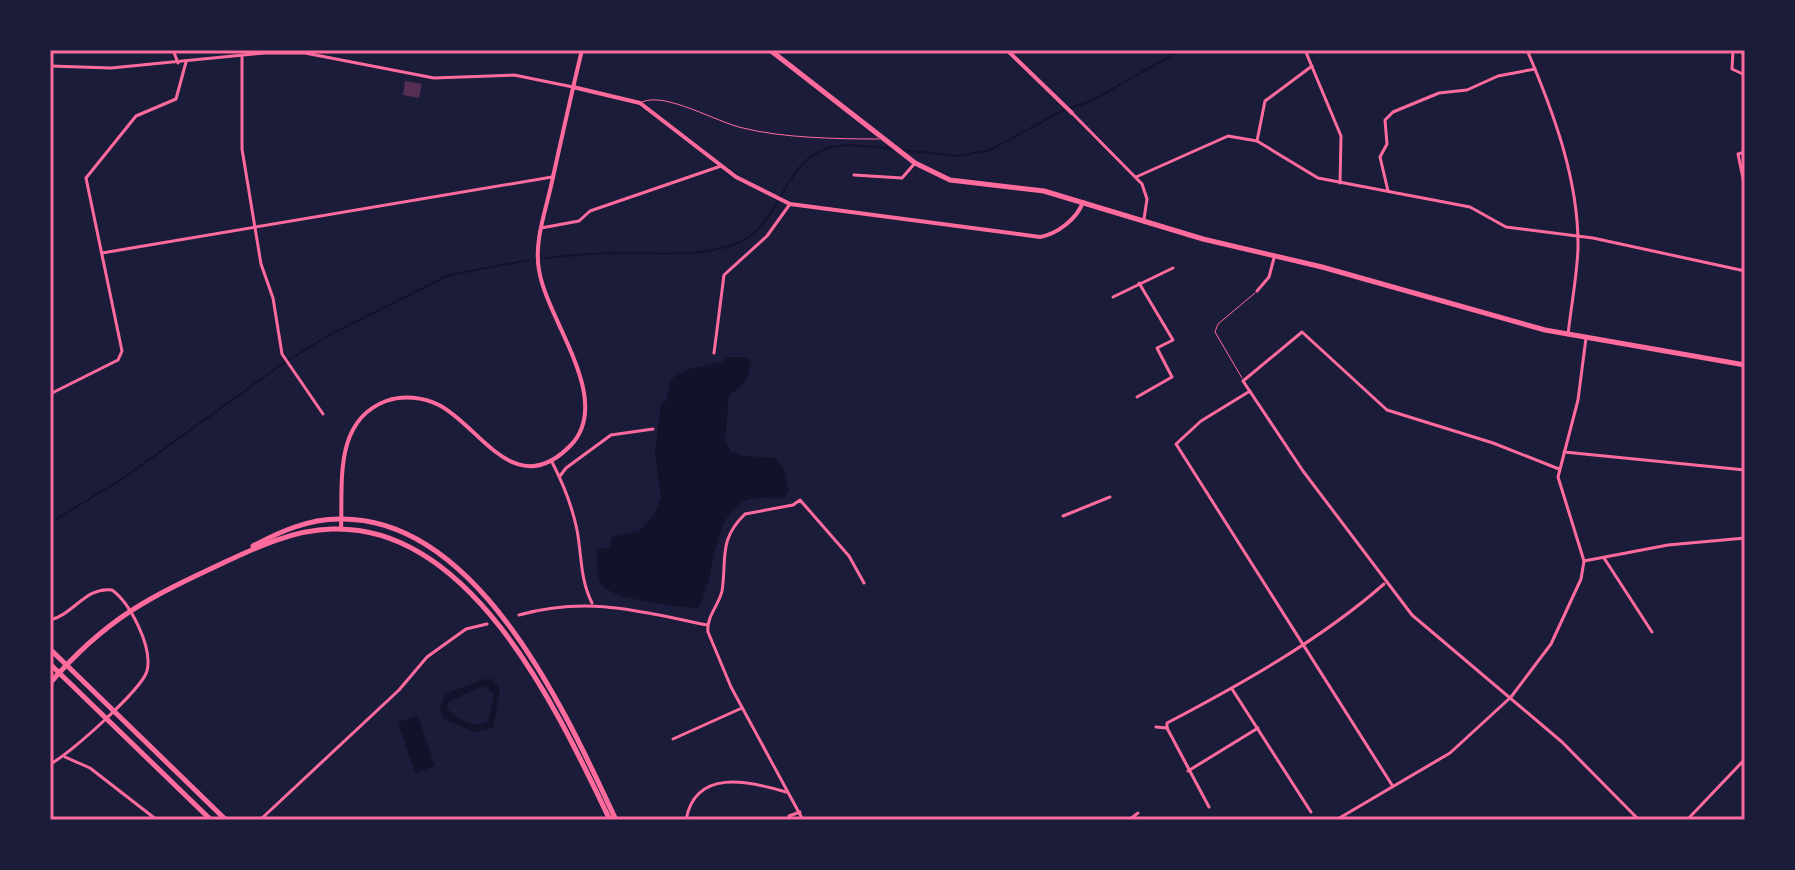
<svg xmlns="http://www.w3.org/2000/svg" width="1795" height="870" font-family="Inter,sans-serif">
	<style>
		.water { fill: #12122b; fill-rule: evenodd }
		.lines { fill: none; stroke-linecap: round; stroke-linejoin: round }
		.stream { stroke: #12122b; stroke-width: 2 }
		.building { fill: #542f53 }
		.service { stroke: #ff6b9d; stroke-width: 1 }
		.minor { stroke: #ff6b9d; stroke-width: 3 }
		.tertiary { stroke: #ff6b9d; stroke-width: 4 }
		.trunk { stroke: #ff6b9d; stroke-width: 5 }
		.motorway { stroke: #ff6b9d; stroke-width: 5 }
		.neatline { fill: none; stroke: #ff6b9d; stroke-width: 3 }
	</style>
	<rect width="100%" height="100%" fill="#1b1b3a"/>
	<g class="water">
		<path d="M724,357H747L751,364L746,381L729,396L725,439L731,452L744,456L776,458L784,470L789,491L783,498C772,499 761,497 751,499C711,507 716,581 698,608C679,607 617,600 604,587C595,577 597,562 598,550L610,547L612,537L639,531L653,516L661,498L655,452L661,403L666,401L671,379L686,370L724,361Z"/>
		<path d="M485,679H492L500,690L493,728L476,732L445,720L440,710L445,694ZM483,686L494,694L488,722C474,729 456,719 447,708L448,702Z"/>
		<path d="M418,716L435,766L415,773L398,722Z"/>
	</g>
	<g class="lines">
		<g class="stream">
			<path d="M900,150L959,156L990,150L1062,111L1091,101L1181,50"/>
			<path d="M545,258C572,255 599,253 625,253C664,253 698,257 735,244C783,228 780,159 832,147C852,143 873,147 893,149"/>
			<path d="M50,523L122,479L282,364L326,337L449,275L529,260"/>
		</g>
	</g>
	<path class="building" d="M405,81L422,84L419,98L403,95Z"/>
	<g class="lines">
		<g class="service">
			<path d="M642,102C665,91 718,123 743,128C782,138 839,139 879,139"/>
			<path d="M1242,378L1215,332L1218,324L1255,293"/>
		</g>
		<g class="minor">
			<path d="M173,50L178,63"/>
			<path d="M1305,50L1341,136L1340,183"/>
			<path d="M1527,50C1553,111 1579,180 1578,248C1577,277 1571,306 1568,335"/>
			<path d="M1733,50L1732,69L1745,75"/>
			<path d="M242,56V149L261,264L273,298L282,354L323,414"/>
			<path d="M50,66L111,68L264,53H305L434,78L514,75L573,87"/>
			<path d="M1072,113L1142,184L1147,199L1144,219"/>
			<path d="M1257,141L1265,101L1312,66"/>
			<path d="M1745,152L1738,154L1745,188"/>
			<path d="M854,175L902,178L915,163"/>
			<path d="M1136,177L1228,136L1257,141L1318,178L1470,207L1506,227L1593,238L1745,271"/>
			<path d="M1388,191L1380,157L1387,144L1385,120L1393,112L1439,93L1467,90L1498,76L1535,69"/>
			<path d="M541,228L579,221L590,211L721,166"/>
			<path d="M102,253L552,177"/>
			<path d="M1257,291L1269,277L1274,258"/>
			<path d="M1113,297L1173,268"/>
			<path d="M714,353L724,275L767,236L790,204"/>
			<path d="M1250,391L1201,421L1176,444L1392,785"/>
			<path d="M50,394L118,360L122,351L86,178L136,116L176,99L186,62"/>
			<path d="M1137,397L1172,377L1157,348L1173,340L1139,283"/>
			<path d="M1564,452L1745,470"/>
			<path d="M551,460C563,483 572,505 577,530C582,557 580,579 592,603"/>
			<path d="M1559,469L1493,443L1387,410L1302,332L1243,381L1303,471L1412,615L1562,742L1639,820"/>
			<path d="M560,476L566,468L611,435L653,429"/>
			<path d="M1063,516L1110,497"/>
			<path d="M1604,558L1652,632"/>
			<path d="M1584,561L1668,545L1745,538"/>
			<path d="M519,615C588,596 639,611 707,625"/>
			<path d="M50,620C73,615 86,586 112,590C130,603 153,647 147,671C142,689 68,756 50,764"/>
			<path d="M1232,689L1311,812"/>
			<path d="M1156,727L1167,728"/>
			<path d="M1167,728V723C1243,683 1320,640 1384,584"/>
			<path d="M1167,728L1209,807"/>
			<path d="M673,739L742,708"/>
			<path d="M65,757L90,768L157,820"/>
			<path d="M1188,771L1258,728"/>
			<path d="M260,820L399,690L427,657L466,629L487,624"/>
			<path d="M686,820C695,768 749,781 786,792"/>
			<path d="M790,820L789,816L800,812"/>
			<path d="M803,820L731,687L708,632C706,617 719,605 722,591C727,559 718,540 745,514L793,505L800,500L849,556L864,583"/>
			<path d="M1129,820L1138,813"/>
			<path d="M1336,820L1450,753L1511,697L1551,644L1581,579L1584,561L1558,477L1578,400L1586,338"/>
			<path d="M1687,820L1745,759"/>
		</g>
		<g class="tertiary">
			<path d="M1007,50L1072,113"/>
			<path d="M573,87L640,103L736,177L790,204L1040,237C1057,234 1077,219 1083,202"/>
			<path d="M341,529C343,484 333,421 386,401C403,395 423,397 439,405C480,426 515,503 571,445C614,399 547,321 539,270C534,242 545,213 551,186C561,141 571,95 582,50"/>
		</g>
		<g class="trunk">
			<path d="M770,50L915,163L950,180L1044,191L1203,239L1322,267L1545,330L1745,365"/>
			<path d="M253,546C279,532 308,519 339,519C479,516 567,715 616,820"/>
			<path d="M50,683C107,618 146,599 223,563C257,547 293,530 332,529C473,524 559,714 610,820"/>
		</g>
		<g class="motorway">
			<path d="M50,649L226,820"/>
			<path d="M50,664L211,820"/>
		</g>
	</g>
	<rect width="1795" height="870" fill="none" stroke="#1b1b3a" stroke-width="104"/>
	<rect x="52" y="52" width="1691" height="766" class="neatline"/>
</svg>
